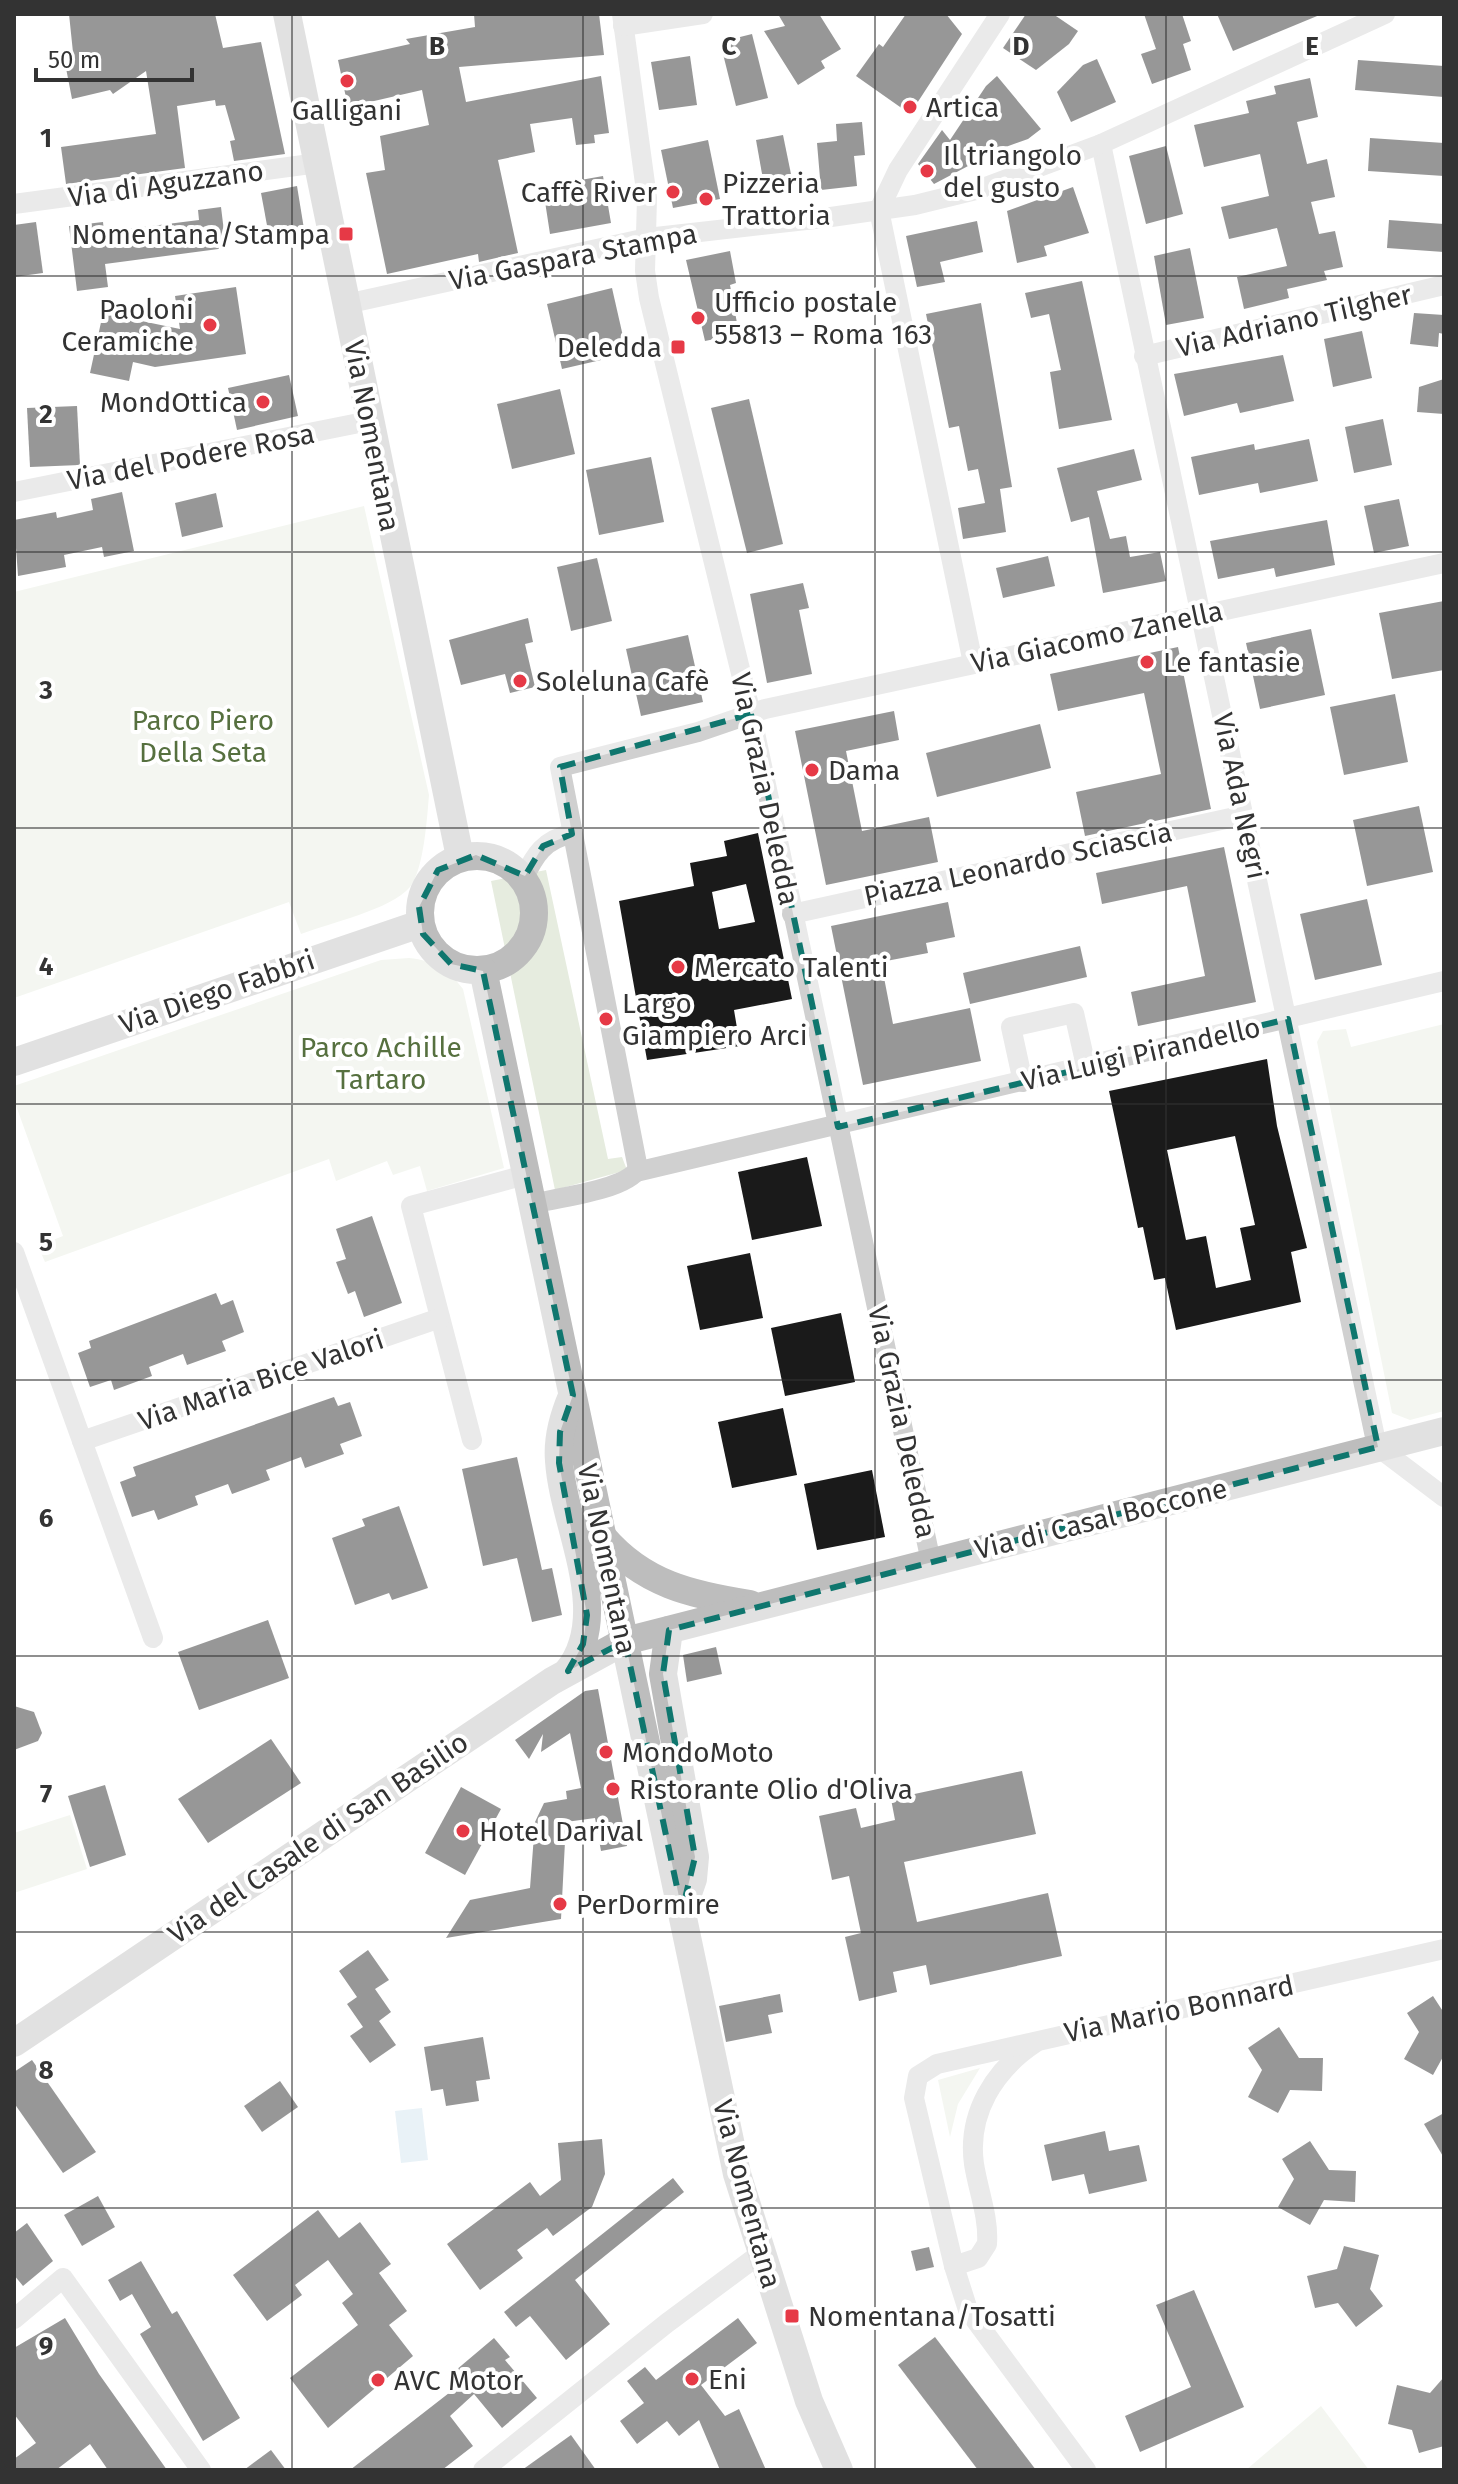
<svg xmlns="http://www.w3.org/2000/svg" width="1458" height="2484" font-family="'Fira Sans',sans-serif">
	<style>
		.green { fill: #e6ecdf }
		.water { fill: #cfe2ee }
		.building { fill: #1a1a1a; fill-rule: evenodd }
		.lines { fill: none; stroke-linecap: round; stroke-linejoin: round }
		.street { stroke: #d0d0d0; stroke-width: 20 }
		.secondary { stroke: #bdbdbd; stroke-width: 28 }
		.marked { fill: none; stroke: #0f766e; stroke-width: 6; stroke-dasharray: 16 10; stroke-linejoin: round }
		.grid { fill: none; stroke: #333; stroke-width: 2; stroke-opacity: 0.55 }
		.poi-dot { fill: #e63946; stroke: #fff; stroke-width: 3 }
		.labels { text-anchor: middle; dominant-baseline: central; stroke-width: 8; stroke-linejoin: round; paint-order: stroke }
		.poi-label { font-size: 28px; fill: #333; stroke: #fff; text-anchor: start }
		.street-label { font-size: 28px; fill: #333; stroke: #fff }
		.park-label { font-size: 28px; fill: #56703f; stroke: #fff }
		.grid-label { font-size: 26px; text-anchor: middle; font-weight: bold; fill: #333; stroke: #fff; stroke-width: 8; stroke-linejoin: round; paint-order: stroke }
	</style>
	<rect width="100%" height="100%" fill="#fff"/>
	<g class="green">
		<path d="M364,506L429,795C427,818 424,869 410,887C390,910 330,923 301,934L289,902L14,998V592Z"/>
		<path d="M546,870L608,1159L622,1157L627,1170L555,1190L491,881Z"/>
		<path d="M409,958C435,961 447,968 463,989L504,1168L427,1191L420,1166L393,1175L387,1161L336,1181L329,1159L45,1262L38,1246L63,1236L14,1100V1086L381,960Z"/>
		<path d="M1444,1024V1411L1410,1420L1392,1413L1317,1042L1323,1031L1346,1029L1351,1047Z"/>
		<path d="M70,1815L87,1869L14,1893V1833Z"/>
		<path d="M980,2068L958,2104L950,2137L938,2080Z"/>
		<path d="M1321,2406L1369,2470H1246Z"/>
	</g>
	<path class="water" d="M422,2108L428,2160L401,2163L395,2111Z"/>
	<g class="building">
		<path d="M69,14H215L223,48L261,42L285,154L234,161L230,141L235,140L225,105L216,106L215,100L177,106L185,168L66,184L61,147L156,134L146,71L113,94L110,90L72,99L65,63L74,62Z"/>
		<path d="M474,14H599L604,55L459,67L466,102L601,76L609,133L594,135L595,143L576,145L572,118L530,124L535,152L498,160L518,253L479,262L478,254L387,274L366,173L385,170L380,136L429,125L422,90L348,107L338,60L410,44L406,39L475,27Z"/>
		<path d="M778,14H819L841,49L821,61L825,68L798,85L764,31L785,26Z"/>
		<path d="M906,14H946L962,34L910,114L856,76L879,44L883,47Z"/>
		<path d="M1026,14H1053L1078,31L1069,44L1036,70L1003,48Z"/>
		<path d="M1144,14H1182L1191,41L1183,44L1191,70L1152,84L1141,54L1156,49Z"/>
		<path d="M1217,14H1322L1233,51Z"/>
		<path d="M752,34L768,98L736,106L720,42Z"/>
		<path d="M690,56L697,105L659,110L651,62Z"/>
		<path d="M1097,59L1116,102L1071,122L1057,92L1083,65Z"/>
		<path d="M1358,60L1444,66V97L1355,90Z"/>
		<path d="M997,76L1041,129L1028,139L967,161L970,165L934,184L918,164L942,130L950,140L986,86Z"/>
		<path d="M1310,78L1318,117L1297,122L1307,164L1327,159L1335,197L1311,202L1319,234L1335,231L1343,267L1324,271L1327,280L1287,289L1289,298L1244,309L1237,277L1287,266L1277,228L1229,239L1221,207L1269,196L1260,154L1204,167L1194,125L1249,113L1246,101L1276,94L1274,86Z"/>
		<path d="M862,122L865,155L854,156L857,186L821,190L817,143L837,141L836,124Z"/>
		<path d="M783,135L792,179L764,185L756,140Z"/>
		<path d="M1370,138L1444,143V176L1368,171Z"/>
		<path d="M708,140L720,199L673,208L661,150Z"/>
		<path d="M1166,146L1183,214L1146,224L1129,156Z"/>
		<path d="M603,176L611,223L550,234L544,195L577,189L575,181Z"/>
		<path d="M297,186L304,229L269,236L261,193Z"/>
		<path d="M1073,187L1089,233L1044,246L1047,256L1017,263L1007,211Z"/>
		<path d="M221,207L226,248L105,264L108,287L77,291L69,226L103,222L104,232L199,220L198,210Z"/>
		<path d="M1389,220L1444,224V252L1387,248Z"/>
		<path d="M977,221L983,252L940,262L945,282L917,287L906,236Z"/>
		<path d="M36,222L43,273L14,277V225Z"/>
		<path d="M1190,248L1204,318L1166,325L1154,256Z"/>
		<path d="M730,251L736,283L730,285L739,334L705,341L686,260Z"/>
		<path d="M1082,281L1112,420L1059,429L1050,372L1061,370L1049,314L1031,318L1025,293Z"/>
		<path d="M236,287L246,354L155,367L133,362L129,381L90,373L103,313L180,329L175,296Z"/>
		<path d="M612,288L627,354L562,369L547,304Z"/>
		<path d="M981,303L1012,487L1000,489L1006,532L963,539L958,508L985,503L978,469L968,471L959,426L949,428L926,314Z"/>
		<path d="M1414,313L1444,315V334L1439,333L1438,347L1410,344Z"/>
		<path d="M1362,331L1372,378L1333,387L1324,339Z"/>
		<path d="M1283,355L1294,401L1240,413L1237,403L1184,416L1174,374Z"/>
		<path d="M289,375L298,416L237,430L228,388Z"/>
		<path d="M1444,379V414L1417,412L1419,387Z"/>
		<path d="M560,389L575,454L512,469L497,404Z"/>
		<path d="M749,399L783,544L747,553L711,408Z"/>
		<path d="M77,406L80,465L30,467L27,408Z"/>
		<path d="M1383,419L1392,465L1354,473L1345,427Z"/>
		<path d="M1309,439L1318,481L1260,493L1258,483L1199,495L1191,457L1254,444L1255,450Z"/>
		<path d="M1134,449L1142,480L1097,491L1110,539L1126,536L1130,557L1160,552L1166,581L1103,593L1089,517L1071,522L1057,468Z"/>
		<path d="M651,457L664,522L599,535L586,470Z"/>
		<path d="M122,492L134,551L104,557L102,547L64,555L66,567L18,576L14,520L56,512L57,518L93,510L91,499Z"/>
		<path d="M216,493L223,527L182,537L175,503Z"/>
		<path d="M1399,499L1409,546L1374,553L1364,506Z"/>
		<path d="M1327,520L1335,565L1276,577L1274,568L1218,579L1210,541Z"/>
		<path d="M1048,556L1055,586L1003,598L996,568Z"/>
		<path d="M597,558L612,621L571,631L557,567Z"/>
		<path d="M803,583L809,608L799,610L812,674L767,683L750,594Z"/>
		<path d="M1444,601V670L1392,679L1379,613Z"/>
		<path d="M528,618L533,642L525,644L535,687L510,693L505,674L461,685L449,640Z"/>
		<path d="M1311,629L1325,695L1260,709L1246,643Z"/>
		<path d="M688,635L703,702L641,716L626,649Z"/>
		<path d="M1178,647L1211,809L1085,836L1076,792L1161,774L1144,693L1058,711L1050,674Z"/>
		<path d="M1395,694L1408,762L1344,775L1330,707Z"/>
		<path d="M894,711L899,740L846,751L862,831L929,817L938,862L826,885L795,731Z"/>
		<path d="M1040,724L1051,768L937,797L926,753Z"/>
		<path d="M1419,806L1433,872L1367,886L1353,820Z"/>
		<path d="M758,833L792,999L734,1010L740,1046L647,1060L619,901L694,886L690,863L727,856L724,841ZM746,884L755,922L719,929L712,892Z"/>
		<path d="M1224,847L1256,1002L1138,1026L1131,992L1205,976L1187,886L1102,904L1096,873Z"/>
		<path d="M1367,899L1382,965L1315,980L1300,914Z"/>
		<path d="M948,902L955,937L926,943L928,953L881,962L893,1024L970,1008L981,1061L863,1085L831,926Z"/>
		<path d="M1080,946L1087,977L970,1004L963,973Z"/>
		<path d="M1267,1059L1277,1126L1307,1248L1291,1252L1301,1302L1176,1330L1165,1278L1154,1280L1143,1227L1138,1228L1109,1091ZM1235,1136L1255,1225L1240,1228L1251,1280L1216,1288L1206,1236L1186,1240L1167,1150Z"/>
		<path d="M807,1157L822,1226L752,1240L738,1172Z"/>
		<path d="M372,1216L402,1303L364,1317L355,1291L348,1294L336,1262L346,1259L336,1229Z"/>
		<path d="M750,1253L763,1318L700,1330L687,1266Z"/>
		<path d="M216,1293L221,1305L233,1300L244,1332L222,1341L226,1351L187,1365L183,1354L149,1367L152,1376L114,1390L111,1380L90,1387L78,1353L91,1348L89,1341Z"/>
		<path d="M841,1313L855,1382L785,1396L771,1328Z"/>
		<path d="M334,1397L338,1406L350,1402L362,1436L340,1444L344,1454L305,1468L301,1457L266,1470L270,1480L232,1494L228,1484L195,1496L198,1505L158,1520L154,1510L132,1517L120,1482L136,1476L133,1467Z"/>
		<path d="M783,1408L797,1475L732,1488L718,1422Z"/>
		<path d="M517,1457L542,1570L552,1568L562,1615L532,1622L517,1558L483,1566L462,1469Z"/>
		<path d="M872,1470L885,1537L817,1550L804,1484Z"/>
		<path d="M399,1506L428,1588L392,1600L389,1593L355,1605L332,1538L365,1526L362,1519Z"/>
		<path d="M268,1620L289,1678L199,1710L178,1652Z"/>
		<path d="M716,1647L722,1674L687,1682L683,1655Z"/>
		<path d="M598,1689L627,1846L601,1851L595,1818L566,1822L561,1919L446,1938L470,1900L530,1888L535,1822L544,1803L567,1799L566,1791L581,1788L570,1733L541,1752L543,1734L529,1759L515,1740L585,1691Z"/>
		<path d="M14,1706L34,1712L42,1733L38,1741L14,1750Z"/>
		<path d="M271,1739L301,1783L208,1843L178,1799Z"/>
		<path d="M1022,1771L1036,1834L904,1862L917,1922L1048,1893L1062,1956L930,1985L926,1965L893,1972L897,1992L859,2001L845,1937L861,1933L849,1876L832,1880L819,1816L856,1808L861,1828L895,1820L891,1799Z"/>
		<path d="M105,1785L126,1855L90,1867L68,1796Z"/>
		<path d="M461,1787L501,1809L465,1875L425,1853Z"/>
		<path d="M368,1950L389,1980L375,1989L391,2012L379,2021L396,2045L370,2063L350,2036L363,2027L347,2004L357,1997L339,1971Z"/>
		<path d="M780,1994L783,2012L768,2015L772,2033L726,2042L719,2006Z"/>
		<path d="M1433,1996L1444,2013V2055L1433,2075L1404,2059L1419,2032L1407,2013Z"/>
		<path d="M1279,2027L1299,2058H1323L1322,2091L1290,2090L1278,2113L1248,2097L1262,2070L1248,2048Z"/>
		<path d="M483,2037L490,2079L476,2081L479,2101L446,2106L443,2089L431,2091L424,2047Z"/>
		<path d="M32,2060L96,2152L63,2173L14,2103V2072Z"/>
		<path d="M280,2081L298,2107L262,2132L244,2106Z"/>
		<path d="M1444,2113V2158L1424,2124Z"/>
		<path d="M1105,2131L1109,2151L1139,2145L1147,2181L1089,2194L1084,2174L1052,2181L1044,2145Z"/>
		<path d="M602,2139L605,2174L592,2207L553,2236L547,2228L517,2250L523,2258L480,2290L447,2244L530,2182L540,2196L561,2180L558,2143Z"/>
		<path d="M1310,2141L1329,2170L1356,2171L1355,2202L1324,2200L1310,2225L1278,2207L1294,2179L1282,2159Z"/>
		<path d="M673,2178L684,2192L575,2280L610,2324L566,2360L530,2316L516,2327L504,2312Z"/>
		<path d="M98,2196L115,2227L82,2246L64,2215Z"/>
		<path d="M318,2210L339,2238L360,2222L391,2264L379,2273L407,2311L389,2325L413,2356L328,2428L290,2378L358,2325L342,2303L353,2294L328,2260L295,2285L302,2295L267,2321L233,2275Z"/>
		<path d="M27,2223L53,2261L23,2286L14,2275V2233Z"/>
		<path d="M1344,2246L1379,2255L1370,2289L1383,2306L1356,2327L1338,2303L1315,2308L1307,2276L1337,2269Z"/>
		<path d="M929,2247L934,2267L916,2271L911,2251Z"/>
		<path d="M141,2261L172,2314L177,2311L240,2418L203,2441L140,2334L151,2327L132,2294L120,2301L108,2280Z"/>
		<path d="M1194,2290L1244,2407L1140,2452L1125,2416L1191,2387L1156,2305Z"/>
		<path d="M65,2318L99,2374L167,2470H108L90,2444L56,2470H14V2459L36,2443L14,2414V2348Z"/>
		<path d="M738,2318L757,2343L701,2385L725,2416L739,2409L766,2470H720L699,2420L679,2436L667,2421L637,2444L620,2421L644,2403L627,2381L645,2367L656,2380Z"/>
		<path d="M935,2337L1036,2470H978L898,2365Z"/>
		<path d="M494,2338L510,2357L505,2360L537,2398L502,2428L474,2394L450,2416L473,2446L442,2470H350L458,2386L449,2376Z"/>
		<path d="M1444,2377V2446L1419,2453L1412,2430L1388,2424L1397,2385L1430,2393Z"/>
		<path d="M571,2435L596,2470H522Z"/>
		<path d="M271,2450L286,2470H244Z"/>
	</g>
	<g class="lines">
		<g class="street">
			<path d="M622,14L647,198L645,271L649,298L751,714L931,1562"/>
			<path d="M623,26L703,14"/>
			<path d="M1101,144L1375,1437L1378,1447L1444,1497"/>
			<path d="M14,204L318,163"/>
			<path d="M346,304L647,238L824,218L915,205L980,189L1101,144L1385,14"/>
			<path d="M1144,356L1444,285"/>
			<path d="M14,492L369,421"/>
			<path d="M973,663L879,210L898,170L1000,14"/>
			<path d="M523,879C535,855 544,839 572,834"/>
			<path d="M792,914L1244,815"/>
			<path d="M1023,1082L1011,1027L1074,1013L1086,1066"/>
			<path d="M636,1172L1444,981"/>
			<path d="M531,1204C556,1198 626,1190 638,1169L560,767L698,732L765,709L1444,563"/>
			<path d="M14,1252L153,1638"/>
			<path d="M472,1440L411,1206L525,1175"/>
			<path d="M82,1441L440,1318"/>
			<path d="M954,2266L978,2258L987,2244C989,2217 978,2190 974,2164C967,2114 994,2070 1035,2043"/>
			<path d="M14,2319L63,2278L201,2470"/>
			<path d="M483,2470L667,2323L760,2254"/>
			<path d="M1086,2470L968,2310L954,2266L914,2098L918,2076L937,2064L1444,1949"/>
		</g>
		<g class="secondary">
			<path d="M287,14L460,857"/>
			<circle cx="477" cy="913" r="57"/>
			<path d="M483,970L737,2174L809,2401L839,2470"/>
			<path d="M14,1062L420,924"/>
			<path d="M603,1537C643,1584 692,1595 750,1604"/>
			<path d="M669,1630L663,1674L695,1857L693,1879L682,1911"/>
			<path d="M568,1671C614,1613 563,1526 559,1461C557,1438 563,1417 572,1396"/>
			<path d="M14,2043L552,1681L625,1641L1444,1431"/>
		</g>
	</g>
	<path d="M0 0H1458V2484H0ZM751,714L838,1127L1288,1019L1378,1447L669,1630L663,1674L695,1857L682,1911L625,1641L568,1671L583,1644L587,1615L559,1463L560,1432L573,1395L483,971L451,964L423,934L419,907L438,870L476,855L525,876L543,846L572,834L560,767Z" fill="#fff" fill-opacity=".55" fill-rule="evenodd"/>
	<path class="marked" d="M751,714L838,1127L1288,1019L1378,1447L669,1630L663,1674L695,1857L682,1911L625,1641L568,1671L583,1644L587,1615L559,1463L560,1432L573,1395L483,971L451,964L423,934L419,907L438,870L476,855L525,876L543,846L572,834L560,767Z"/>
	<path class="grid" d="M292,14V2470M583,14V2470M875,14V2470M1166,14V2470M14,276H1444M14,552H1444M14,828H1444M14,1104H1444M14,1380H1444M14,1656H1444M14,1932H1444M14,2208H1444"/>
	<g class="poi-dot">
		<circle cx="347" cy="81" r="8"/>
		<circle cx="910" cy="107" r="8"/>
		<circle cx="927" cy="171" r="8"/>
		<circle cx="673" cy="192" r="8"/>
		<circle cx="706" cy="199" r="8"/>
		<rect x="338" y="226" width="16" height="16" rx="4"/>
		<circle cx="698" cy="318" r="8"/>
		<circle cx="210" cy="325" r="8"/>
		<rect x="670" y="339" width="16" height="16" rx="4"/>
		<circle cx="263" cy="402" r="8"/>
		<circle cx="1147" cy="662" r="8"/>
		<circle cx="520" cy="681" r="8"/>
		<circle cx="812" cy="770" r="8"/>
		<circle cx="678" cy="967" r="8"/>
		<circle cx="606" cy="1019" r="8"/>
		<circle cx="606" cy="1752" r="8"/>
		<circle cx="613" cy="1789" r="8"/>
		<circle cx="463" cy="1831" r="8"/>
		<circle cx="560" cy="1904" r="8"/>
		<rect x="784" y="2308" width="16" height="16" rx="4"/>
		<circle cx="692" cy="2379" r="8"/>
		<circle cx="378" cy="2380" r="8"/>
	</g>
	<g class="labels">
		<g class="poi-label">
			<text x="926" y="107">Artica</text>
			<text x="347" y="110" text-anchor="middle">Galligani</text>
			<text x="943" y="155">Il triangolo<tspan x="943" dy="32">del gusto</tspan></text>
			<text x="722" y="183">Pizzeria<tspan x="722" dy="32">Trattoria</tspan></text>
			<text x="657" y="192" text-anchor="end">Caffè River</text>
			<text x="330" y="234" text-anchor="end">Nomentana/Stampa</text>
			<text x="714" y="302">Ufficio postale<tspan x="714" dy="32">55813 – Roma 163</tspan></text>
			<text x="194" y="309" text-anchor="end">Paoloni<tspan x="194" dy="32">Ceramiche</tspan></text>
			<text x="662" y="347" text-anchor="end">Deledda</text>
			<text x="247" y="402" text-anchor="end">MondOttica</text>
			<text x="1163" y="662">Le fantasie</text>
			<text x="536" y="681">Soleluna Cafè</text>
			<text x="828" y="770">Dama</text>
			<text x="694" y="967">Mercato Talenti</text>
			<text x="622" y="1003">Largo<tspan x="622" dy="32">Giampiero Arci</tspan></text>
			<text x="622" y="1752">MondoMoto</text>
			<text x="629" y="1789">Ristorante Olio d'Oliva</text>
			<text x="479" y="1831">Hotel Darival</text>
			<text x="576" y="1904">PerDormire</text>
			<text x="808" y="2316">Nomentana/Tosatti</text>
			<text x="708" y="2379">Eni</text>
			<text x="394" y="2380">AVC Motor</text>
		</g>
		<g class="street-label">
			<text transform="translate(166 184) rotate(-8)">Via di Aguzzano</text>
			<text transform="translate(573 257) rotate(-11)">Via Gaspara Stampa</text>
			<text transform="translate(1294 321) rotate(-13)">Via Adriano Tilgher</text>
			<text transform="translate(372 436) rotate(79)">Via Nomentana</text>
			<text transform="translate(191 457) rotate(-11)">Via del Podere Rosa</text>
			<text transform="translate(1097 637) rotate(-12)">Via Giacomo Zanella</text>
			<text transform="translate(765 789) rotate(78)">Via Grazia Deledda</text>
			<text transform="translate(1240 796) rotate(78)">Via Ada Negri</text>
			<text transform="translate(1018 864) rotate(-12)">Piazza Leonardo Sciascia</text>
			<text transform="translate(217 992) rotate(-19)">Via Diego Fabbri</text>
			<text transform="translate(1141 1054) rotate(-13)">Via Luigi Pirandello</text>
			<text transform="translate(261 1380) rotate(-19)">Via Maria Bice Valori</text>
			<text transform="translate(902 1422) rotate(78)">Via Grazia Deledda</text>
			<text transform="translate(1101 1519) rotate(-14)">Via di Casal Boccone</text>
			<text transform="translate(607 1559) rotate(78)">Via Nomentana</text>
			<text transform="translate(318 1838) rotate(-34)">Via del Casale di San Basilio</text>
			<text transform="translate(1179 2009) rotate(-12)">Via Mario Bonnard</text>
			<text transform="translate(747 2194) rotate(75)">Via Nomentana</text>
		</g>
		<g class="park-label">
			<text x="203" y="720">Parco Piero<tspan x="203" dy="32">Della Seta</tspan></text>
			<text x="381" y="1047">Parco Achille<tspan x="381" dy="32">Tartaro</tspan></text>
		</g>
	</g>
	<g class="grid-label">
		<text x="437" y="55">B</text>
		<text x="729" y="55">C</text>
		<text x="1021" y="55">D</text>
		<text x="1312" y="55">E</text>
		<text x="46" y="147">1</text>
		<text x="46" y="423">2</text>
		<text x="46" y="699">3</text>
		<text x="46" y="975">4</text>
		<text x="46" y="1251">5</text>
		<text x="46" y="1527">6</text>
		<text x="46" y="1803">7</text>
		<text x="46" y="2079">8</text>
		<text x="46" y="2355">9</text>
	</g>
	<rect width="1458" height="2484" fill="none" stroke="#333333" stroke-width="32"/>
	<path d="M36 68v12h156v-12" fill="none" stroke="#333333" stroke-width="4"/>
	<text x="48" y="68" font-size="24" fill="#333333" stroke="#ffffff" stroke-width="6" paint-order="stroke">50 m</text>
</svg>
